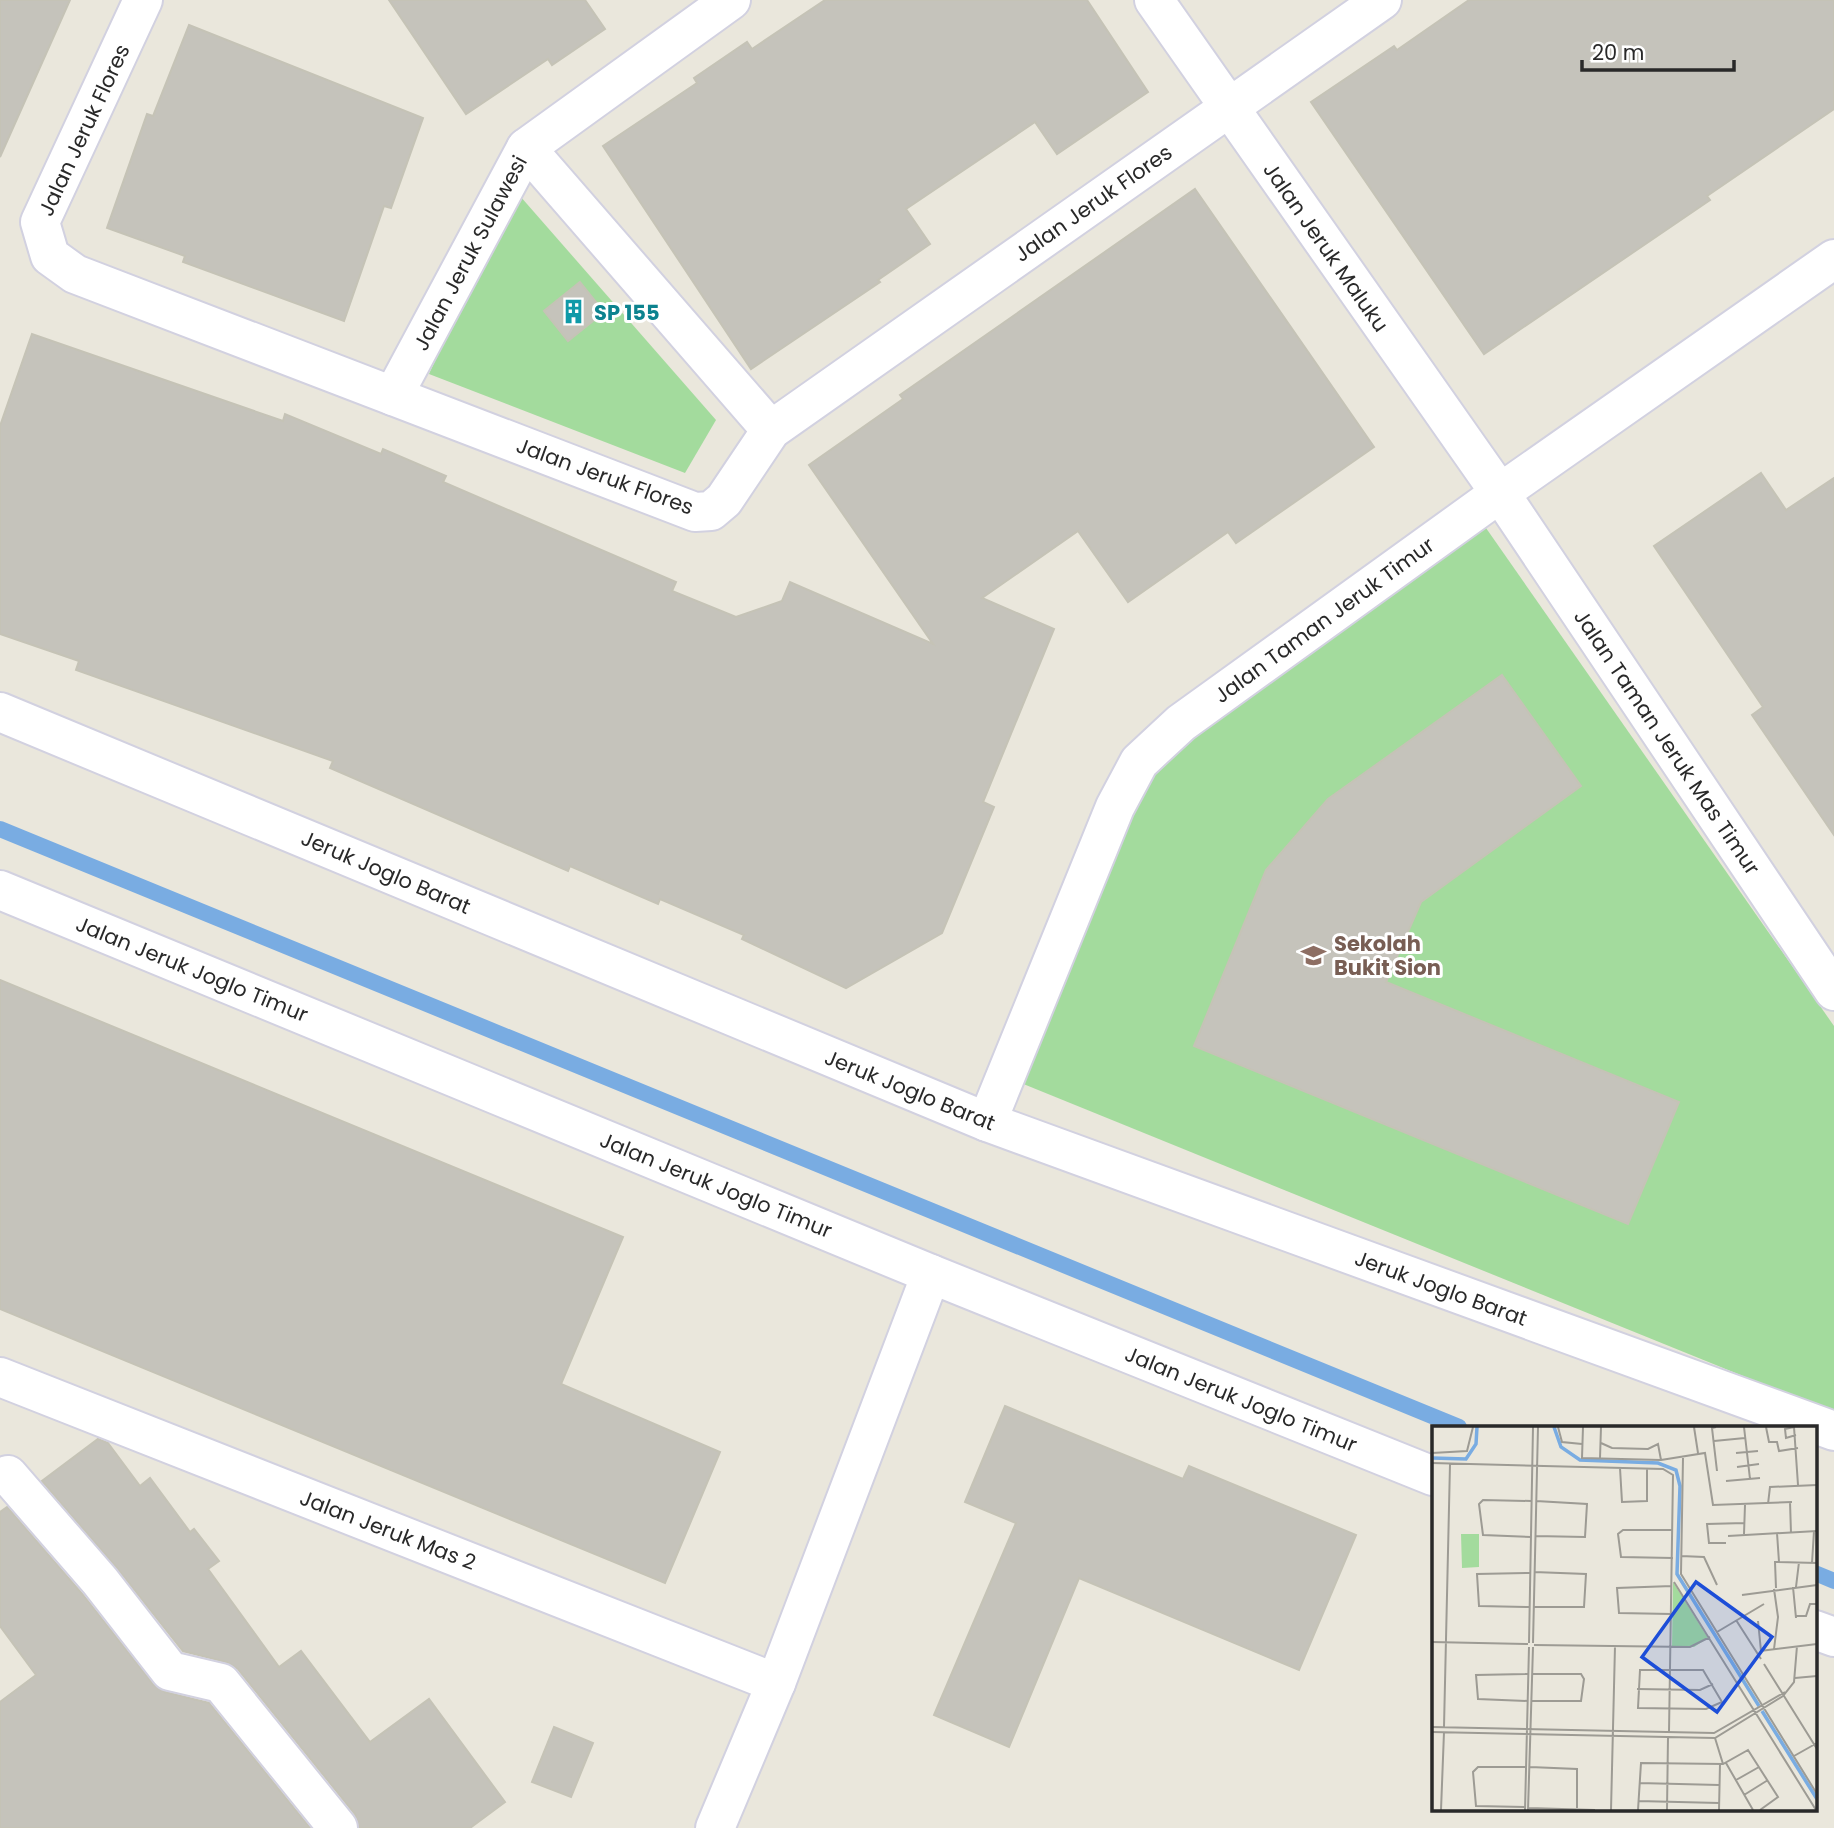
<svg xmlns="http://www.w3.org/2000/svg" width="1834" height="1828" font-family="Poppins,sans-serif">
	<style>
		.green { fill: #a3db9d }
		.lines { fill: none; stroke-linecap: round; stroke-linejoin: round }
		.stream { stroke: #79ace2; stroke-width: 16 }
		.building { fill: #c5c3bb; stroke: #c5c3b6; stroke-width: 2 }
		.minor-casing { stroke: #d2d1e0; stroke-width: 42 }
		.minor { stroke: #fff; stroke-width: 38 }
		.labels { text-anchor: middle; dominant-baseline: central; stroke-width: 6; stroke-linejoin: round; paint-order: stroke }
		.street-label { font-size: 21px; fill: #292929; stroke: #fff }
		.culture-label { font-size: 21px; font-weight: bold; fill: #0d838f; stroke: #fff; text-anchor: start }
		.education-label { font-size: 21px; font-weight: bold; fill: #785e54; stroke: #fff; text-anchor: start }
		.inset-river { fill: none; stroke: #79ace2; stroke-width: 3.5 }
		.inset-road { fill: none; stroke: #9d9b94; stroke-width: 2 }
		.view { fill: #1d4ed8; fill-opacity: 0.15; stroke: #1d4ed8; stroke-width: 3.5 }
		.inset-edge { fill: none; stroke: #292929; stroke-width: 3.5 }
	</style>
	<rect width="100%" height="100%" fill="#eae7dc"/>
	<g class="green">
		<path d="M513,188L716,420L685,473L429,374Z"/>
		<path d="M1479,518L1834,1026V1413L996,1073L1130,768Z"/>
	</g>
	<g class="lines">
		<g class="stream">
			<path d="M0,829L1459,1427"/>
			<path d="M1815,1573L1834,1581"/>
		</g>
	</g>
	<g class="building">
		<path d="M0,0H70L0,157Z"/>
		<path d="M389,0H585L605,29L552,65L548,59L466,114Z"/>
		<path d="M825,0H1087L1148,92L1057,154L1035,122L906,209L930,244L878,280L880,282L751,369L603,146L697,83L694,78L747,42L752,49Z"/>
		<path d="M1469,0H1834V109L1707,196L1710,200L1484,354L1311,102L1394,46L1397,50Z"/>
		<path d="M189,25L423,118L391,208L384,206L344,321L183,262L185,256L107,228L147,114L153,116Z"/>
		<path d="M1195,189L1374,447L1236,543L1228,532L1128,602L1078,531L982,598L1054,629L983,802L994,807L942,933L846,988L742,939L744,935L660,899L658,904L570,866L568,871L330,768L333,761L76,670L79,661L0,634V426L32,334L283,421L285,414L381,454L383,449L446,476L443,482L676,582L672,591L736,617L782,601L790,582L933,644L809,465L903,399L900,395Z"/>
		<path d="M580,282L604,312L568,341L544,311Z"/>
		<path d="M1761,473L1786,510L1834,478V835L1752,715L1763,707L1654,546Z"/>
		<path d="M1502,675L1581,786L1421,902L1386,982L1679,1102L1628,1224L1194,1046L1266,870L1328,799Z"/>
		<path d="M0,980L623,1237L561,1384L720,1452L665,1583L0,1309Z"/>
		<path d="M1005,1406L1183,1479L1189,1466L1356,1535L1299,1670L1079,1578L1009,1747L934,1715L1016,1523L965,1502Z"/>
		<path d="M98,1439L108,1443L140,1486L150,1478L190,1532L194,1529L219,1561L208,1569L279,1667L301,1651L370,1742L429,1699L505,1802L470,1828H359L355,1814L238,1669L226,1662L183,1651L117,1568L42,1481Z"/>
		<path d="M7,1507L83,1595L153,1684L165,1692L209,1703L310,1828H0V1702L36,1675L0,1626V1512Z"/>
		<path d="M554,1727L593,1743L571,1797L532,1782Z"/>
	</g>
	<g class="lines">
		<defs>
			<g id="minor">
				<path d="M143,0L40,222L50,256L75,274L695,512L711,511L724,500L771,430L1382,0"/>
				<path d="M1154,0L1500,493L1834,991"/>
				<path d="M526,148L771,430"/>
				<path d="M393,396L526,148L731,0"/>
				<path d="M0,712L987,1122L1834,1431"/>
				<path d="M0,890L931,1274L1433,1476"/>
				<path d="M987,1122L1115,807L1139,762L1181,723L1500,493L1834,259"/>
				<path d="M0,1377L776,1683"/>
				<path d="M8,1475L100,1581L170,1671L221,1683L338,1828"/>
				<path d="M1815,1630L1834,1637"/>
				<path d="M715,1828L776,1683L931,1274"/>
			</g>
		</defs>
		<use href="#minor" class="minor-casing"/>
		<use href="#minor" class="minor"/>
	</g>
	<defs>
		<symbol id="building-bare" viewBox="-9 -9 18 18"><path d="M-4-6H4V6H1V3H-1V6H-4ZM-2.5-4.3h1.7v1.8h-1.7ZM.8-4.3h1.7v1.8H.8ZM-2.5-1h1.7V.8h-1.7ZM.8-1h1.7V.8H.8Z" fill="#0f9aa8" stroke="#fff" stroke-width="2.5" paint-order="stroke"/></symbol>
		<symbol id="school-bare" viewBox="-9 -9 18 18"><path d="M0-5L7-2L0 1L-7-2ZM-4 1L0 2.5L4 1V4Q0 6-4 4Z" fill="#8d6e63" stroke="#fff" stroke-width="2.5" paint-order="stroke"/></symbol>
	</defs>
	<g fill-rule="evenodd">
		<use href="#building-bare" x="556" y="294" width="35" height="35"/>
		<use href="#school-bare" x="1296" y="938" width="35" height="35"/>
	</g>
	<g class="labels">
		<g class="street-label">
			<text transform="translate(84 130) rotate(-65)">Jalan Jeruk Flores</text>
			<text transform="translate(1093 203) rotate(-35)">Jalan Jeruk Flores</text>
			<text transform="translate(1326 247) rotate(55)">Jalan Jeruk Maluku</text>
			<text transform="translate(470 253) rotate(-62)">Jalan Jeruk Sulawesi</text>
			<text transform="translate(605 476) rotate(20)">Jalan Jeruk Flores</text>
			<text transform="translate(1324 620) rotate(-36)">Jalan Taman Jeruk Timur</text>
			<text transform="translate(1667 742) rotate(56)">Jalan Taman Jeruk Mas Timur</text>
			<text transform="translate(386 872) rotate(23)">Jeruk Joglo Barat</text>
			<text transform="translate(192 969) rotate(22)">Jalan Jeruk Joglo Timur</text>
			<text transform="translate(910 1090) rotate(22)">Jeruk Joglo Barat</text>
			<text transform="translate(716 1185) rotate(22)">Jalan Jeruk Joglo Timur</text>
			<text transform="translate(1441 1288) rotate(20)">Jeruk Joglo Barat</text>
			<text transform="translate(1241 1399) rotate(22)">Jalan Jeruk Joglo Timur</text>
			<text transform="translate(388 1530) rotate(21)">Jalan Jeruk Mas 2</text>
		</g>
		<g class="culture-label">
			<text x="594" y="312">SP 155</text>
		</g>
		<g class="education-label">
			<text x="1334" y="943">Sekolah<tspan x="1334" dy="24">Bukit Sion</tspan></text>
		</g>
	</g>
	<g transform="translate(1432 1426)">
		<rect width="385" height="385" fill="#eae7dc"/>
		<path d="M29,108H47V141L30,142ZM241,156L276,212L262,221H240Z" fill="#a3db9d"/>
		<path class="inset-river" d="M122,1L129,21L148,34L226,37L244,44L248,60L245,148L327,280M0,32L34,33L44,18L45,1M330,285L385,373"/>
		<path class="inset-road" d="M126,1L130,16L150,18M151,1L150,32L229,34L273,27L281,79L360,76M262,1L266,27M284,1L280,2L285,45M312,1L318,53M334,1L337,16H345L347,25L366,22M362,1L366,59M362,1L353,3L354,12L364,9M282,15L313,12M169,17L180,22L216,23L226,18L229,34M0,27L35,25L41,1M304,27L326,25M168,32L169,1M251,32L249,148L385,368M0,37L231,43L241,49L237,306M305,41L327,38M188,42L190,76L215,75V43M294,55L328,52M358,76L359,107M336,78L338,61L385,59M345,107L347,136M312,108L313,79M103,110L153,111L155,78L104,75M296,110L385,105M99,111L51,109L47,78L51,74L99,75M294,117H277L275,98L313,97M249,130L272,131L285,159M241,132L189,131L186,108L191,104H241M380,137L382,105M242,156L384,384M361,161L364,192M364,161L367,136M344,162L343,136L385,137M310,169L385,159M98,181L47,180L45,148L98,147M102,181H152L154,148L102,146M239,188L187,187L185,162L240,160M363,190H374L378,178H385M304,194L329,233M326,195L329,225M285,206L332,178M0,216L96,218M97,217L101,1M101,217L106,1M102,219L258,221L278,211M342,223L346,191L342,163M328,225L385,218M332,238L385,323M208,244H271L290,276L274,283L206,282ZM363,252L385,250M205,263L268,264L281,258M96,275L46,273L44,249L97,248M99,275H149L152,253L149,248H100M0,301L282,307L353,266M12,301L18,38M0,306L283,312L351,270L362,256L365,220M283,312L291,338M362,330L385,317M294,337L321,384M98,341L145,343V382M304,354L327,341M207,357L287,359M312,369L336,354M206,375L287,377M93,381L44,380L41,346L46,341H94M97,382L163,384M9,384L12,306M93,384L97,221M96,384L101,221M179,384L183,220M206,384L209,337L291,338L316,324L346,371L328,384M235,384L236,311M287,384L288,338"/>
		<path class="view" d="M264,156L340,211L285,286L210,231Z"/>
		<rect width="385" height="385" class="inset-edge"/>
	</g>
	<path d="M1582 60v10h152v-10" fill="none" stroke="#292929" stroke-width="3.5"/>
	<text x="1592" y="60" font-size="21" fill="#292929" stroke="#ffffff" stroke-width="5" paint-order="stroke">20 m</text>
</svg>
